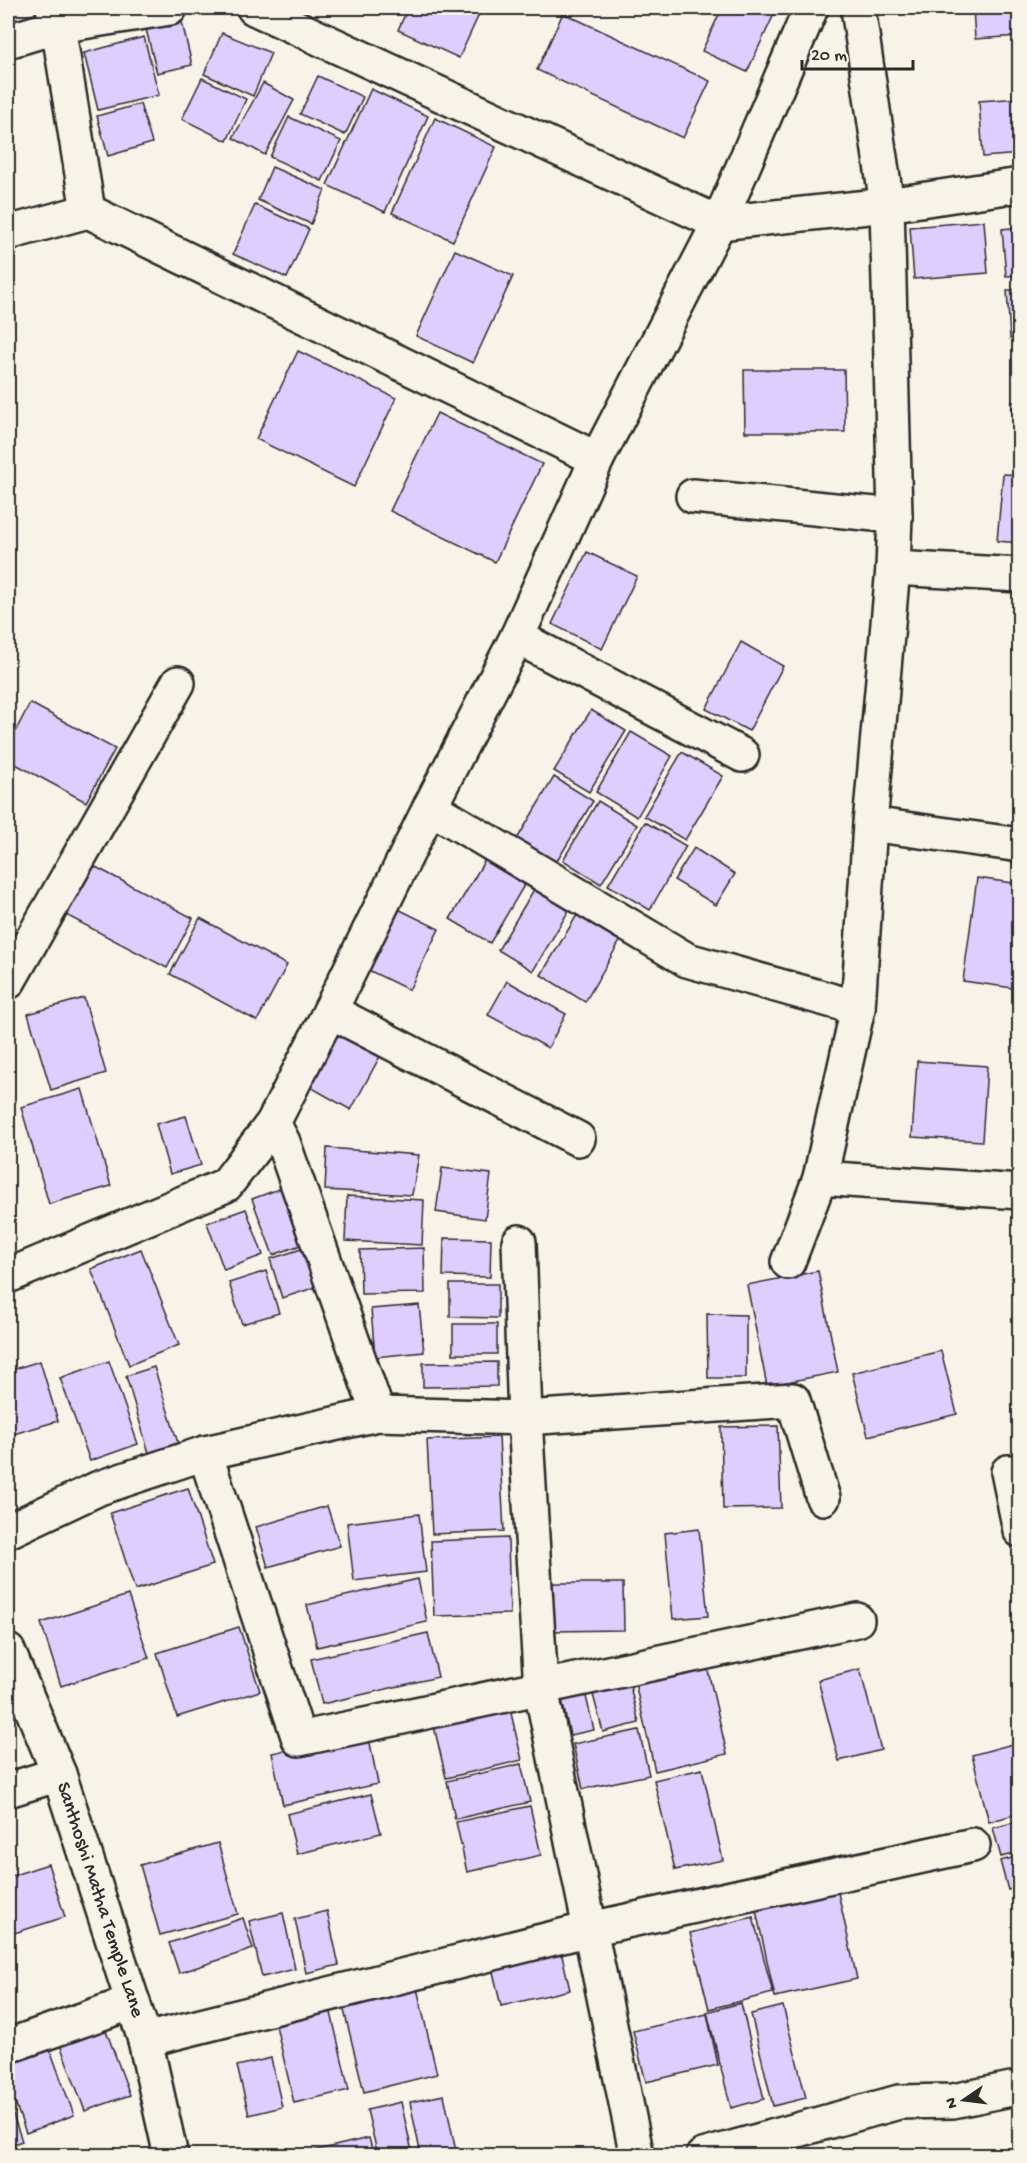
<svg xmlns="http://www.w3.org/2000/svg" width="1027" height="2163" font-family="'Gochi Hand',sans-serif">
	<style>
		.building { fill: #decdff; stroke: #2b2b2b; stroke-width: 1.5 }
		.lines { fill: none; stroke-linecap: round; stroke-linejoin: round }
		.minor-casing { stroke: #2b2b2b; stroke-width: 38 }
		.minor { stroke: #f7f3e8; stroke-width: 33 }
		.labels { text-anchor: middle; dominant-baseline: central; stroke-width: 4.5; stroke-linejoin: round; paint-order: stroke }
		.street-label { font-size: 20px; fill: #2b2b2b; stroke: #f7f3e8 }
	</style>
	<rect width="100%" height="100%" fill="#f7f3e8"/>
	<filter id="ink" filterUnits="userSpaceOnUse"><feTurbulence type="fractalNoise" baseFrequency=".0167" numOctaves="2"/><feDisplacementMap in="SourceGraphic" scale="12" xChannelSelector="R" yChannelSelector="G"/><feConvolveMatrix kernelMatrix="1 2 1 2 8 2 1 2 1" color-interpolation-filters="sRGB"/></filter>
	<g filter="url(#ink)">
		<g class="building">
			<path d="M408,8H482L459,58L398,30Z"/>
			<path d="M722,8H777L747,72L702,51Z"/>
			<path d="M973,8H1020V36L975,39Z"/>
			<path d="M563,13L710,81L683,138L537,70Z"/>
			<path d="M182,22L192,65L157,73L146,29Z"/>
			<path d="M222,33L271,53L253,96L204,74Z"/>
			<path d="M144,37L159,95L98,110L84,53Z"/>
			<path d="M318,76L363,97L345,135L300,114Z"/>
			<path d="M202,78L246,99L227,141L182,119Z"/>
			<path d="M263,83L294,100L265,155L233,138Z"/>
			<path d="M371,89L428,116L385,212L327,185Z"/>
			<path d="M1020,98V154L983,157L979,101Z"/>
			<path d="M140,104L152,143L108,156L97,116Z"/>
			<path d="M289,117L341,141L322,181L270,157Z"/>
			<path d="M435,118L496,147L453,241L392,213Z"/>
			<path d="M272,167L325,190L311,224L258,200Z"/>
			<path d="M255,205L309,229L287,278L233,254Z"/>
			<path d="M984,221L988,273L914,279L910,227Z"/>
			<path d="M1020,227V275L1006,276L1002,229Z"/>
			<path d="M455,250L513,276L473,363L416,336Z"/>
			<path d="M1007,290H1020V338L1010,339Z"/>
			<path d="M298,351L396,398L354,487L256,439Z"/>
			<path d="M744,370H844L845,432H745Z"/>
			<path d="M1012,402H1020V460H1016Z"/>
			<path d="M437,413L542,464L495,562L390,511Z"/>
			<path d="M1003,474L1020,475V543L997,541Z"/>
			<path d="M587,552L637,576L602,649L552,624Z"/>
			<path d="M741,642L783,666L749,731L706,709Z"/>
			<path d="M30,703L115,749L86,802L8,760V746Z"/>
			<path d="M591,710L626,731L589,792L554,771Z"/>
			<path d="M631,732L672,756L637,817L596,792Z"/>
			<path d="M682,752L723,776L685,840L644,816Z"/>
			<path d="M554,777L593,801L556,863L517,839Z"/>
			<path d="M598,801L637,825L601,884L563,860Z"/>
			<path d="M645,822L686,846L650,910L608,885Z"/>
			<path d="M694,848L735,874L716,905L674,880Z"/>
			<path d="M486,858L526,882L490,943L450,919Z"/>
			<path d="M90,864L193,918L167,968L64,914Z"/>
			<path d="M977,878L1020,884V989L963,981Z"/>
			<path d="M536,886L571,907L533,971L498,950Z"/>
			<path d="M392,906L439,929L409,990L362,967Z"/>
			<path d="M577,915L620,941L585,1002L541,975Z"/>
			<path d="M200,918L287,965L257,1021L170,974Z"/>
			<path d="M507,981L566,1014L548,1048L488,1015Z"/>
			<path d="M84,998L106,1073L51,1090L28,1014Z"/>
			<path d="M333,1016L386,1045L351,1110L298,1080Z"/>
			<path d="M917,1061L987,1066L982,1141L912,1137Z"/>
			<path d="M82,1089L111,1186L49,1204L21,1107Z"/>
			<path d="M186,1116L201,1165L170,1174L156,1124Z"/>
			<path d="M327,1148L419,1155L412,1195L325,1190Z"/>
			<path d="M442,1168L491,1174L485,1219L436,1212Z"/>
			<path d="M287,1186L309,1242L273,1255L252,1199Z"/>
			<path d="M347,1196L424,1200L422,1245L345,1241Z"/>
			<path d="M246,1209L263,1255L224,1270L207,1223Z"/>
			<path d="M444,1238L491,1239L490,1277L443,1276Z"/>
			<path d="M311,1246L323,1285L282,1298L270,1259Z"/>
			<path d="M424,1248L425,1293L361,1294L360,1250Z"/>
			<path d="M141,1249L179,1345L129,1365L91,1269Z"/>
			<path d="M266,1271L279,1313L242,1324L229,1283Z"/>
			<path d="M818,1271L838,1372L767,1386L747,1285Z"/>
			<path d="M450,1284H498V1318L450,1317Z"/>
			<path d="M419,1305L424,1352L375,1357L371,1309Z"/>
			<path d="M707,1314L746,1315V1378H708Z"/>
			<rect x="453" y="1324" width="44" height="30"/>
			<path d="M941,1351L957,1414L868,1436L852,1373Z"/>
			<path d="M40,1361L58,1421L10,1435L8,1426V1371Z"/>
			<path d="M109,1361L138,1444L90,1461L60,1378Z"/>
			<path d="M497,1362V1386L423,1387V1363Z"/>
			<path d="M154,1367L178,1443L149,1453L126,1376Z"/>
			<path d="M778,1426L781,1508L723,1509L721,1427Z"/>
			<path d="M499,1437L504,1531L432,1534L427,1440Z"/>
			<path d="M188,1488L213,1565L135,1590L110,1513Z"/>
			<path d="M327,1506L340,1546L268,1567L256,1527Z"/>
			<path d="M419,1514L426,1572L354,1581L347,1523Z"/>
			<path d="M699,1529L708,1616L673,1619L665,1533Z"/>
			<path d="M508,1538L510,1614L434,1616L431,1541Z"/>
			<path d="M418,1579L427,1622L317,1647L307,1605Z"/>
			<path d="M549,1583H623L624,1630L550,1631Z"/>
			<path d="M128,1595L149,1658L61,1686L41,1623Z"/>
			<path d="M239,1627L260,1691L177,1717L157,1653Z"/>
			<path d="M428,1633L438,1677L322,1704L311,1659Z"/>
			<path d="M707,1666L727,1754L655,1771L635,1683Z"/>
			<path d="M860,1669L881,1750L839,1761L818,1680Z"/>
			<path d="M628,1678L639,1723L603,1732L591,1687Z"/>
			<path d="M584,1688L594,1730L570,1735L560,1692Z"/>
			<path d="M510,1709L522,1760L446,1778L434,1726Z"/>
			<path d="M639,1730L649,1775L583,1789L573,1744Z"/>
			<path d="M368,1733L378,1784L283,1805L272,1753Z"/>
			<path d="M1020,1742V1813L989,1822L972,1755Z"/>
			<path d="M521,1764L530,1802L455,1819L447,1781Z"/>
			<path d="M702,1769L723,1860L675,1870L654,1780Z"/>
			<path d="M371,1794L381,1833L297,1854L287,1814Z"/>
			<path d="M530,1806L541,1855L467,1872L456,1822Z"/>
			<path d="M1020,1821V1852L1001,1857L993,1828Z"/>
			<path d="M218,1843L238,1914L160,1935L140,1865Z"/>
			<path d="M1020,1856V1887L1008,1890L1000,1861Z"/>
			<path d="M48,1864L65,1917L8,1935V1877Z"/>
			<path d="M837,1888L857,1979L775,1997L755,1906Z"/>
			<path d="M327,1911L339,1965L306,1973L295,1919Z"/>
			<path d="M283,1913L295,1969L262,1977L249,1921Z"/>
			<path d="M753,1917L773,1993L709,2009L690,1933Z"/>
			<path d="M243,1918L253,1949L179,1973L169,1943Z"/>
			<path d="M559,1943L570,1990L501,2006L490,1959Z"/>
			<path d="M416,1984L437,2074L364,2092L342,2002Z"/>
			<path d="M741,2003L764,2099L731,2108L707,2012Z"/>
			<path d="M329,2004L349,2090L294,2103L274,2017Z"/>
			<path d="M783,2006L806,2098L773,2106L751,2014Z"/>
			<path d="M707,2014L718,2065L646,2082L633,2031Z"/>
			<path d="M104,2025L130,2095L85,2111L59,2042Z"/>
			<path d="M48,2044L74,2115L26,2133L8,2083V2059Z"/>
			<path d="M271,2058L282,2107L249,2115L237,2066Z"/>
			<path d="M444,2095L457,2156H421L410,2102Z"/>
			<path d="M8,2100L22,2141L8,2146Z"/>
			<path d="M401,2102L413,2156H378L367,2110Z"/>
			<path d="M369,2138L374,2156H304V2153Z"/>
		</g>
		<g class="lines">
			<defs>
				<g id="minor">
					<path d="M53,8L58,26L88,211"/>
					<path d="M254,8L719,223L887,205L1020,185"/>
					<path d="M8,41L58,26L170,8"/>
					<path d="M8,233L88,211L597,459"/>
					<path d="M693,496L895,516"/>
					<path d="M893,568L1020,575"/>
					<path d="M517,637L742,755"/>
					<path d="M430,807L687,960L858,1008"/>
					<path d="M870,824L1020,845"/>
					<path d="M8,982L178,683"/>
					<path d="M330,1011L578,1139"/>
					<path d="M273,1123L283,1142L378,1414"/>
					<path d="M820,1178L1020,1192"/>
					<path d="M519,1242L525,1418L541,1689L590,1929L973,1845"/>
					<path d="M788,1262L820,1178L858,1008L870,824L893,568L895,516L887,205L858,8"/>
					<path d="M8,1276L226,1185L273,1123L330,1011L430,807L517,637L597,459L719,223L811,8"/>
					<path d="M205,1453L299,1739L857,1620"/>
					<path d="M1020,1472H1008L1020,1530"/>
					<path d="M8,1531L99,1488L205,1453L378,1414L525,1418L793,1400L823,1498"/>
					<path d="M8,1651L59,1774L145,2040L171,2156"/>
					<path d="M8,1790L59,1774"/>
					<path d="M145,2040L590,1929L637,2156"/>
					<path d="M8,2046L133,2002"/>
					<path d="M703,2156L899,2102L953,2101L1011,2089"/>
				</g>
			</defs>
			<use href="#minor" class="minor-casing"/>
			<use href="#minor" class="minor"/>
		</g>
	</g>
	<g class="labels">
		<g class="street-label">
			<text transform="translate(99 1900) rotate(72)">Santhoshi Matha Temple Lane</text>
		</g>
	</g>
	<rect width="1027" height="2163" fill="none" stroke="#f7f3e8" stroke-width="30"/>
	<rect x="15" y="15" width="997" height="2133" fill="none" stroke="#2b2b2b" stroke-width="2" filter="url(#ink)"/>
	<g transform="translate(964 2100) rotate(256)" stroke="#f7f3e8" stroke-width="4.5" paint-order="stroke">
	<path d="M0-4.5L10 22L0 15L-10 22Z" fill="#2b2b2b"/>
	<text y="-9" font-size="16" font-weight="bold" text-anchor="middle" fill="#2b2b2b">N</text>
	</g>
	<path d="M802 60v9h111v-9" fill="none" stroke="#2b2b2b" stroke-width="3"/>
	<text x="811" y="60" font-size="18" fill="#2b2b2b" stroke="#f7f3e8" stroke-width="4.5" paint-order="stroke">20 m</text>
</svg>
